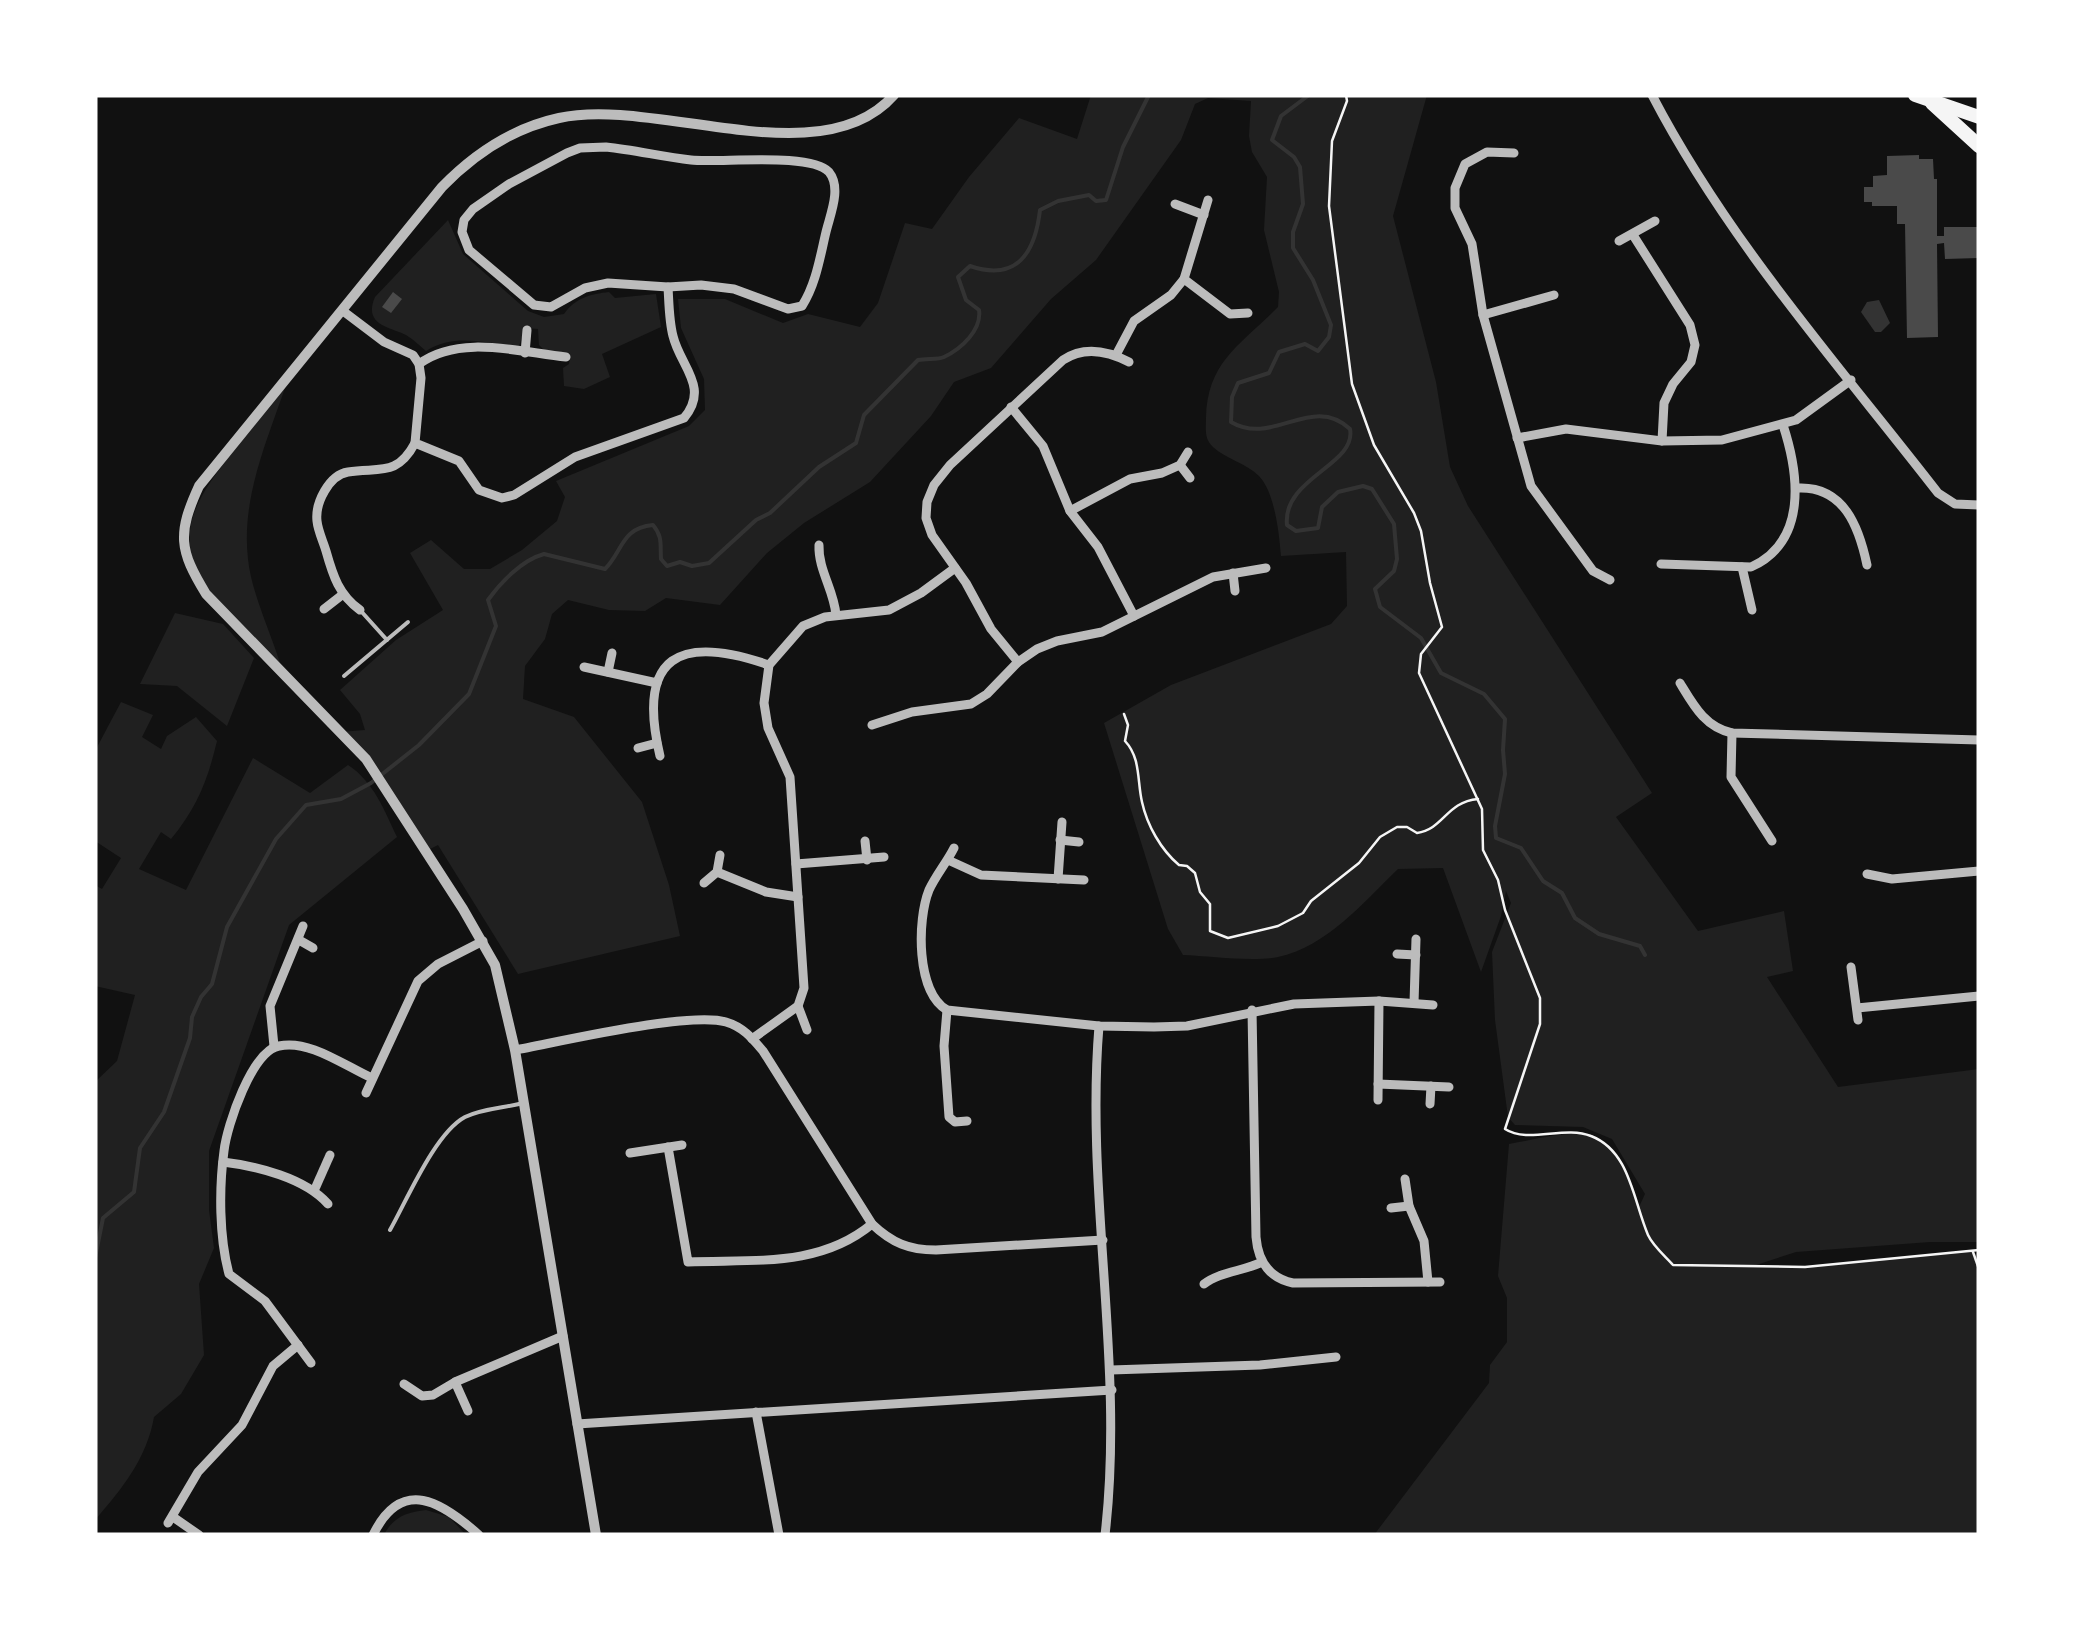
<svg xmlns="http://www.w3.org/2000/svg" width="2074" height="1630" font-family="Commissioner,sans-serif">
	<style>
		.green { fill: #202020 }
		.water { fill: #333 }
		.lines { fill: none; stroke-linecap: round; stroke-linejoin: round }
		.stream { stroke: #333; stroke-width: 4 }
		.building { fill: #4a4a4a }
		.path { stroke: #f5f5f5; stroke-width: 2.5 }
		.service { stroke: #bcbcbc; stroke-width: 4 }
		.minor { stroke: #bcbcbc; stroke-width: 9 }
		.tertiary { stroke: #bcbcbc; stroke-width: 10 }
		.trunk { stroke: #f5f5f5; stroke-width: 14 }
	</style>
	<rect width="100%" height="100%" fill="#111"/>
	<g class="green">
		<path d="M1091,95H1427L1393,216L1436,382L1450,467L1468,506L1652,793L1616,817L1698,931L1784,911L1793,971L1767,977L1838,1087L1979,1069V1242H1930L1796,1252L1753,1266L1805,1267L1973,1250L1979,1269V1535H1374L1489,1383L1490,1365L1507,1342V1298L1498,1276L1509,1144C1594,1128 1606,1120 1639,1207L1645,1194L1612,1139L1583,1127L1515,1125L1508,1117L1495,1020L1492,952L1511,903L1506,891L1501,916L1481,972L1443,868L1398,869C1364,902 1326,947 1278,957C1252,962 1210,956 1183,955L1168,929L1104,723L1171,685L1331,624L1347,606L1346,552L1281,556C1279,533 1275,493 1259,476C1246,463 1226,459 1213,447C1204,439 1206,429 1206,418C1207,361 1242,344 1278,307L1279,292L1264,230L1267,177L1252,152L1249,136L1251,101L1208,98L1195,104L1181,140L1096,260L1051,299L991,368L954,382L931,416L870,482L804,523L767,553L720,605L666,598L645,611L609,610L568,600L552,614L545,639L525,666L523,699L574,717L642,802L669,885L680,936L518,974L438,845L424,852L390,794L340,732L365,730L360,714L340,690L396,640L443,610L410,553L431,540L464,569H490L522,550L557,521L565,497L556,481L689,426L705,410L704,379L681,328L678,299H725L783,323L808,314L860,327L878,303L905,223L932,229L969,177L1019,118L1077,139Z"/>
		<path d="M448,220L463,254L528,311L544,317L564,314C575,298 591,294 609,292L615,298L656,294L661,327L602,354L610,377L584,389L564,386L563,368L569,364L570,355L545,351L539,345L538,329L525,328L519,346C487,344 455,332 426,351C420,346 413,339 406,335C389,327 363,325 375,297Z"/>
		<path d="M286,385C267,441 241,498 248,559C251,591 270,631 280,663C258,641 234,619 214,596C168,540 194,501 233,452C251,430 268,408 286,385Z"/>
		<path d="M175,613L223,624L254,658L227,726L177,686L140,684Z"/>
		<path d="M121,702L153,715L142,737L161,749L167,736L196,717L217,741C208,779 197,808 171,839L161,832L139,869L186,890L253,758L310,793L348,765C374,782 384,810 397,837L289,925L209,1151V1210L214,1248L199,1284L204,1355L181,1394L154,1417C147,1458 122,1489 95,1520V1082L117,1061L135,995L95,986V885L102,889L121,858L95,841V751Z"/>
		<path d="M426,1510L449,1517L466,1535H384C393,1517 407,1512 426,1510Z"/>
	</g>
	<path class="water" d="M1879,300L1890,323L1881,332H1875L1861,312L1867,302Z"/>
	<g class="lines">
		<g class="stream">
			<path d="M1309,95L1281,116L1272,140L1294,157L1300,167L1303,204L1293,232V248L1313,280L1331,325L1329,337L1318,351L1305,344L1279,352L1269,373L1238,383L1232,397L1231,422C1273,447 1312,393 1350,429C1357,465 1282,478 1287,525L1296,531L1318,528L1322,507L1338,492L1363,486L1372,489L1394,524L1397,559L1394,571L1375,589L1380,607L1421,638L1441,673L1484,694L1505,719L1503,750L1505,774L1495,826L1496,838L1521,848L1543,881L1562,893L1575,918L1599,934L1640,946L1645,955"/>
			<path d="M95,1258L103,1218L134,1192L140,1148L164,1112L190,1038L192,1017L201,997L212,984L227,927L276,839L306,805L341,799L371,783L419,745L469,694L496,626L488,600C501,582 522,560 544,554L605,569C623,551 621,528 653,525C663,537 660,545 661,559L667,566L680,562L692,566L709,563L756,520L770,513L819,467L856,443L864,415L918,360C926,358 938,360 944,357C961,349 982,330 979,310L966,300L958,277L970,266C1017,282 1035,253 1040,210L1058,201L1089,195L1096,201L1106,200L1123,147L1149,95"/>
		</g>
	</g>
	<g class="building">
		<path d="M1919,155V159H1933L1934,179H1937V236H1944V227H1979V258L1945,259L1944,243L1937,244L1938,337L1907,338L1905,224H1897V206H1872V202H1864V187H1873V176L1887,175V156Z"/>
		<path d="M393,292L402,299L391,313L382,307Z"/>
	</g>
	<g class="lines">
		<g class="path">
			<path d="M1346,95L1347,101L1332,141L1329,206L1352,384L1374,445L1414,513L1421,531L1430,583L1442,627L1421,654L1419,673L1482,809L1483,850L1498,880L1505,910L1540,998V1024L1505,1129C1528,1144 1565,1125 1591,1136C1630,1151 1633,1200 1648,1235C1653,1246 1665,1256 1673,1265L1805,1267L1979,1250"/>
			<path d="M1124,714L1128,725L1125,741C1141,758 1137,781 1142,802C1147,825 1161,850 1179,865L1187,866L1195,873L1200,892L1210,904V931L1228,938L1278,926L1303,913L1311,901L1359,863L1380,837L1397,827H1407L1417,833C1444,829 1446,802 1478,799"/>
			<path d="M1973,1252L1979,1269"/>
		</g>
		<g class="service">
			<path d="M360,610L387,640"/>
			<path d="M344,676L408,622"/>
			<path d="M390,1230C407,1200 435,1133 465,1117C481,1109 502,1108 519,1104"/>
		</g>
		<g class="minor">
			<path d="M1652,95C1728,241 1838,364 1938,493L1955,504L1979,505"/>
			<path d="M606,147C635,150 663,157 691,160C720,163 811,152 829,172C842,188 830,215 826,232C820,257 816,284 802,306L788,309L734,289L701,285L668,287L608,283L585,288L551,307L534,305L469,250L462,232L464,220L473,209L509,184L567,153L580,148Z"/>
			<path d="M1514,153L1487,152L1465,164L1455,188V208L1472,244L1483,315L1531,486L1593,571L1610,580"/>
			<path d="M1175,204L1204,215"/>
			<path d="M1633,235L1690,325L1695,345L1691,362L1673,384L1664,403L1662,441"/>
			<path d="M1619,241L1655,221"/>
			<path d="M1184,279L1230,314L1248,313"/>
			<path d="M343,311L384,342L413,355L419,364L421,378L415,443L459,461L479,490L502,498L514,495L575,457L684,418C710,387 680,366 673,336C669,321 669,303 668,287"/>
			<path d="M1483,315L1554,295"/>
			<path d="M525,353L527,330"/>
			<path d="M1116,355L1134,321L1171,295L1184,279L1208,200"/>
			<path d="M419,364C459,334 519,352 566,357"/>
			<path d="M1011,407L1043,446L1070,511L1098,547L1134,616"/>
			<path d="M1517,438L1566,429L1662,441L1722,440L1796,420L1851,380"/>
			<path d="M1180,465L1190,478"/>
			<path d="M1798,488C1844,486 1859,527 1867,565"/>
			<path d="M1070,511L1130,479L1162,473L1180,465L1188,452"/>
			<path d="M819,545C818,570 834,590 836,615"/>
			<path d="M1661,564L1751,567C1808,541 1799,474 1783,425"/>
			<path d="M1742,567L1752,610"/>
			<path d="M1233,573L1235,591"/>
			<path d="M324,609L342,595"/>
			<path d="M360,610C339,595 333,576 326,551C323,541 318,531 317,521C315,503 329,475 348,472C379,467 397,477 415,443"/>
			<path d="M1018,662L991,629L966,583L932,535L926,518L927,502L934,485L950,465L1063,360C1084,346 1108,351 1129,362"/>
			<path d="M584,667L657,683"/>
			<path d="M608,672L612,653"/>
			<path d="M1680,683C1694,706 1705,727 1732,733L1979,740"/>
			<path d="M872,725L912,712L971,704L987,694L1018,662L1037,649L1057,641L1102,632L1213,577L1266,568"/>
			<path d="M1732,733L1731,777L1772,841"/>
			<path d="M638,748L657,743"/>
			<path d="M660,756C636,655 680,634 769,665"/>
			<path d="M1060,840L1079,842"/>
			<path d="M865,841L867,860"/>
			<path d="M954,848C947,862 936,875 929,890C917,920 916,992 947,1010L1099,1026L1154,1027L1187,1026L1294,1004L1379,1001L1433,1005"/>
			<path d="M948,860L981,875L1084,880"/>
			<path d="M796,864L884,857"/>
			<path d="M717,872L766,892L798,897"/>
			<path d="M1867,874L1892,879L1979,871"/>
			<path d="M1058,879L1062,822"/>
			<path d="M704,883L717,872L720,855"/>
			<path d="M299,940L313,948"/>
			<path d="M1397,954L1416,955"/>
			<path d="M1851,967L1858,1020"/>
			<path d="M1414,1003L1416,939"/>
			<path d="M798,1006L807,1030"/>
			<path d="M1857,1008L1979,996"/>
			<path d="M947,1010L944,1046L949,1117L955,1122L967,1121"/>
			<path d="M1252,1010L1256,1237C1258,1261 1269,1278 1293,1283L1440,1282"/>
			<path d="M1099,1026C1085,1195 1125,1365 1105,1535"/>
			<path d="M752,1039L798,1006L804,988L790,777L768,728L764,703L769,665L803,626L825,617L889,610L921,593L955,568"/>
			<path d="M274,1046L270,1006L303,926"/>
			<path d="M515,1050C559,1042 690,1011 726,1022C743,1027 752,1038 763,1051L872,1224C892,1243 909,1250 936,1250L1103,1240"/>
			<path d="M1378,1084L1449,1087"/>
			<path d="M366,1093L418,981L438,964L483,941"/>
			<path d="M1378,1100L1379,1001"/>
			<path d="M1430,1104L1431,1086"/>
			<path d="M668,1147L688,1262C753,1259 819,1268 872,1224"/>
			<path d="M630,1153L682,1145"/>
			<path d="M223,1162C257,1166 305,1178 328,1204"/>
			<path d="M1405,1179L1409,1206L1424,1241L1428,1282"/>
			<path d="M314,1191L330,1155"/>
			<path d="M1391,1208L1409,1206"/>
			<path d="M1204,1284C1219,1272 1244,1271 1262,1262"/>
			<path d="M311,1363L265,1301L229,1274C219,1237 219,1188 224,1151C227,1125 252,1051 279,1046C309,1039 345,1066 372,1078"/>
			<path d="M1111,1370L1260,1365L1336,1357"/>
			<path d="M455,1382L468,1411"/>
			<path d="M404,1384L422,1396L433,1395L455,1382L563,1336"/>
			<path d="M756,1412L779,1535"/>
			<path d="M577,1424L1112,1390"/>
			<path d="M173,1517L199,1535"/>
			<path d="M168,1523L198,1472L242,1425L273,1366L298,1345"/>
			<path d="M373,1535C402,1476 442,1502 479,1535"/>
		</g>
		<path class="tertiary" d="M596,1535L515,1050L495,965L463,909L366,759L206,594C179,550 177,534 199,486L442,187C474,154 513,128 559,118C654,96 821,178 894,95"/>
		<g class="trunk">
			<path d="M1915,95L1979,117"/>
			<path d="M1932,103L1979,146"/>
		</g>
	</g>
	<rect width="2074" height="1630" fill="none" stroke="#ffffff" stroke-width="195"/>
</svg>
